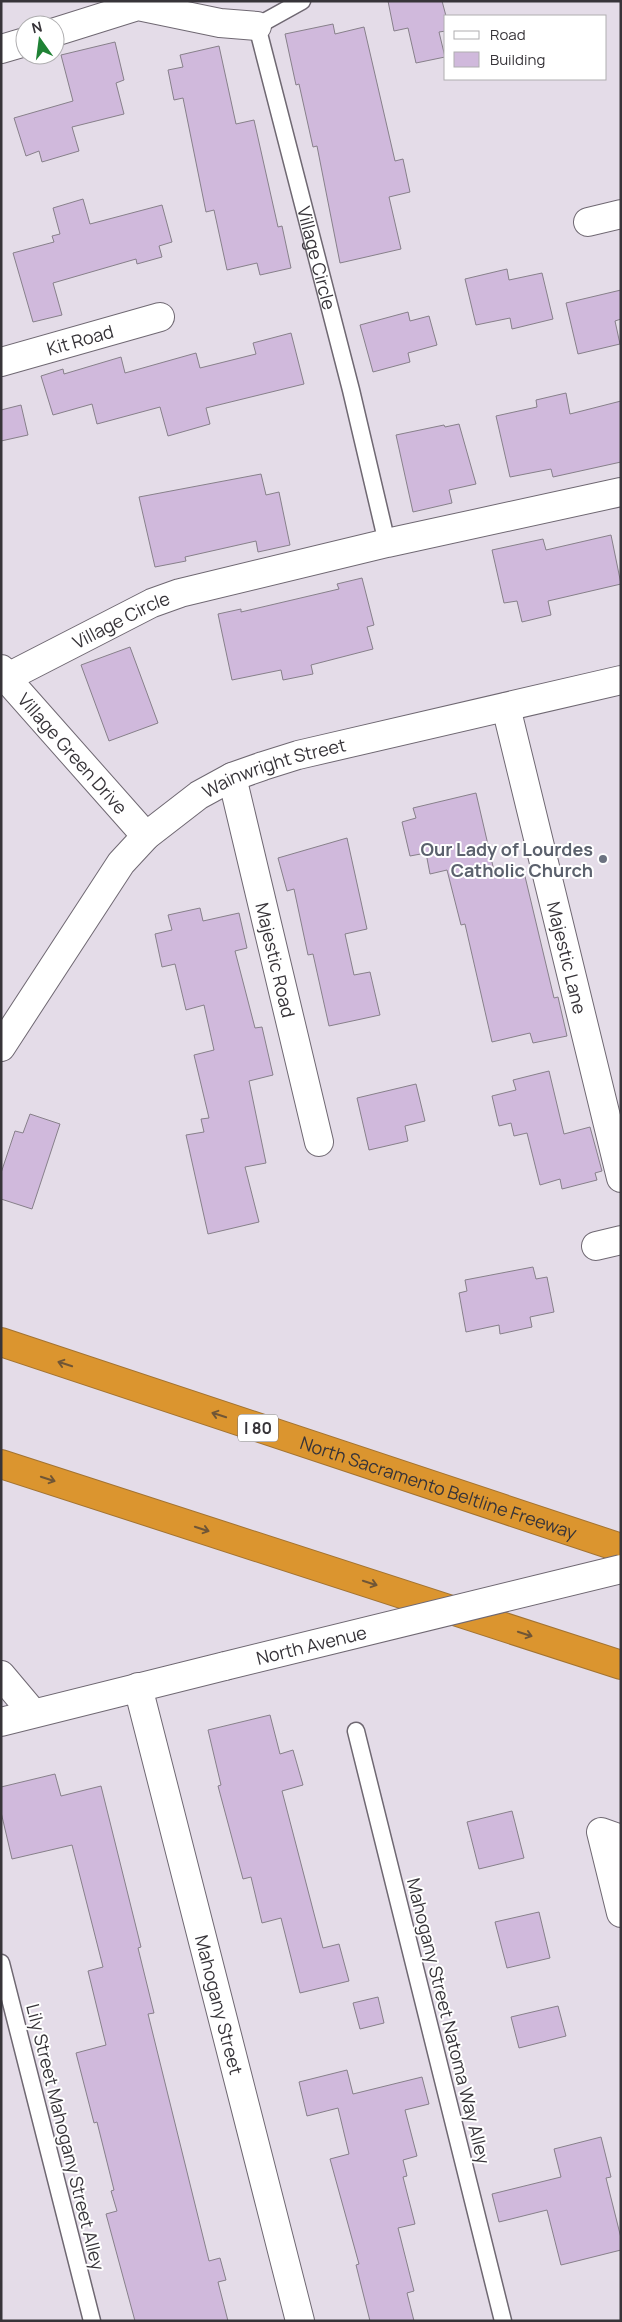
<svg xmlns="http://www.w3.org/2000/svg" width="622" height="2322" font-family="Manrope,sans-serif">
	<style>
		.building { fill: #d0b9dc; stroke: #87808a }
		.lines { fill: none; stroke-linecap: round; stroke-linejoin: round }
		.service-casing { stroke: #6f6872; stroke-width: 19 }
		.minor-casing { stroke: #6f6872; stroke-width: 30 }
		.tertiary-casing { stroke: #6f6872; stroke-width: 30 }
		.motorway-casing { stroke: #a27332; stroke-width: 30 }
		.service { stroke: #fff; stroke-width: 16 }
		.minor { stroke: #fff; stroke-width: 28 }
		.tertiary { stroke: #fff; stroke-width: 28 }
		.motorway { stroke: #db952f; stroke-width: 28 }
		.tertiary-bridge-casing { stroke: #6f6872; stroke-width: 30; stroke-linecap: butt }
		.tertiary-bridge { stroke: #fff; stroke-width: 28 }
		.oneway { stroke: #705636 }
		.worship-dot { fill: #6b7280; stroke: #fff; stroke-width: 2 }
		.labels { text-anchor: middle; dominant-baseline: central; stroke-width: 4; stroke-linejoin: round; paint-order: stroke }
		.shield { fill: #fff; stroke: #737174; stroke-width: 1 }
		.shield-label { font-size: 16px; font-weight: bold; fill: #373439 }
		.street-label { font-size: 18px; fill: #373439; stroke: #fff }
		.worship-label { font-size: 18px; font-weight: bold; fill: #5b616d; stroke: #fff; text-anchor: end }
	</style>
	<rect width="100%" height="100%" fill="#e4dce8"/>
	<g class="building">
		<path d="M388,1H442L446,16V31L439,32L445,57L416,63L408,28L394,31Z"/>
		<path d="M333,24L335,34L364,27L395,161L403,159L410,192L389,197L401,249L340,263L317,146L313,147L299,84L296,85L285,34Z"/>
		<path d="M115,42L124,80L116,83L124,114L72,127L79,151L42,162L39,151L26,156L14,118L73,101L61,55Z"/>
		<path d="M219,46L236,124L254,120L278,227L282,226L291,268L260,275L257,263L227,270L214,210L206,212L183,98L174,100L168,70L183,67L180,55Z"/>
		<path d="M83,199L90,224L162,205L172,242L159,246L162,257L137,264L136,259L53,283L62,315L33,322L13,253L54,242L52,236L60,234L53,208Z"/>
		<path d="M507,269L509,280L542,273L553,319L512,329L510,318L476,325L465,279Z"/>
		<path d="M621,290V319L615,321L620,344L578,354L566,303Z"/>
		<path d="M408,312L410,321L429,316L437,345L408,353L410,362L373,372L360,325Z"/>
		<path d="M291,333L304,384L206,408L210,424L168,436L160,407L97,424L92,404L53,415L41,376L63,369L64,374L121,357L125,373L196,353L200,368L256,354L253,343Z"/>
		<path d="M566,393L570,414L621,401V462L553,477L551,469L510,477L496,416L537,407L536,400Z"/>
		<path d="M21,405L28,435L1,441V410Z"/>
		<path d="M459,424L476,484L449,490L452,503L413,512L396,435L444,425L445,427Z"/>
		<path d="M261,474L266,495L279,492L290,545L258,552L256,541L185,557L186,561L155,567L139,497Z"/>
		<path d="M611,535L621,584L548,601L551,615L522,622L517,601L504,603L492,550L543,539L546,550Z"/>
		<path d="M362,578L374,625L367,627L373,649L311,665L313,674L283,680L281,670L232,680L218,614L241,609V612L339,589L337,584Z"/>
		<path d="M130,647L158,723L109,741L81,665Z"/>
		<path d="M476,793L495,875L523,868L554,998L558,997L567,1036L533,1043L530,1033L492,1042L465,924L461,925L447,870L430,874L426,853L410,856L402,822L416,818L413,808Z"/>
		<path d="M347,838L367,929L345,934L354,975L370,972L380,1015L329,1026L313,954L308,955L294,889L287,891L278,858Z"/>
		<path d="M200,908L203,921L239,913L247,948L235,951L255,1028L262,1027L273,1075L249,1081L266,1163L245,1167L259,1222L208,1234L186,1135L204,1132L201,1119L209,1118L194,1055L214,1050L204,1005L186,1010L175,964L162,967L155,934L172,930L168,915Z"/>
		<path d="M549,1071L564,1134L590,1127L602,1171L595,1173L597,1180L562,1189L560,1179L540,1185L527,1133L514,1136L511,1123L499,1126L492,1096L516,1090L513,1080Z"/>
		<path d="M416,1084L425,1121L405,1126L408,1141L369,1150L357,1098Z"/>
		<path d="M30,1114L60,1124L32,1209L1,1199V1173L15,1131L23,1133Z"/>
		<path d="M533,1267L536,1279L547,1277L554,1312L530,1317L532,1327L500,1334L499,1325L466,1332L459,1293L467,1291L465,1280Z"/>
		<path d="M270,1715L280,1754L293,1750L303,1785L282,1791L323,1948L339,1944L349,1981L300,1993L281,1918L262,1923L251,1877L243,1879L218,1786L221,1785L208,1730Z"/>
		<path d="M55,1774L61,1796L101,1786L141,1947L138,1948L154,2013L148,2014L209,2261L220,2258L226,2280L218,2282L228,2321H135L106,2214L117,2211L111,2191L114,2190L97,2122L94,2123L76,2053L106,2045L88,1971L103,1967L72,1845L12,1859L1,1812V1787Z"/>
		<path d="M512,1811L524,1858L479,1869L467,1822Z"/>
		<path d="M539,1912L550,1958L507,1968L495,1922Z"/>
		<path d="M378,1997L384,2023L360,2029L353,2003Z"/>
		<path d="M558,2006L566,2036L519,2048L511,2017Z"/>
		<path d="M347,2070L353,2094L422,2077L429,2104L405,2110L417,2156L403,2160L407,2176L403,2177L415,2224L398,2228L414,2291L407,2293L414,2321H370L356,2265L359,2264L330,2159L349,2154L338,2108L307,2116L299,2082Z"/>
		<path d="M601,2137L611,2177L606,2178L621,2238V2250L561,2265L547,2210L499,2222L492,2194L561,2177L554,2149Z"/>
	</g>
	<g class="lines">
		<defs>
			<g id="service">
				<path id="s1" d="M302,1L257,26L351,390L387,543"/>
				<path d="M356,1731L503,2321"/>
				<path d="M1,1963L92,2321"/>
			</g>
			<g id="minor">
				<path d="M55,32L138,6L220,23L257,26"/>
				<path d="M1,49L25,42"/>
				<path d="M588,222L621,214"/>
				<path id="s2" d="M1,362L160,317"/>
				<path id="s3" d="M1,669L6,678L146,836"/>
				<path id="s4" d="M6,678L152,603L180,593L387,543L621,492"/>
				<path id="s5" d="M506,707L621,1178"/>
				<path id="s6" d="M232,777L319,1142"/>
				<path id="s7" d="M1,1047L121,863L146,836L199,795L232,777L263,766L298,755L621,680"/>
				<path d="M596,1246L621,1240"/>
				<path d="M1,1675L33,1713"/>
				<path id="s8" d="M138,1687L300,2321"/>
				<path d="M621,1839L601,1832L621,1913"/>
			</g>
			<path id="tertiary" d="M1,1722L225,1666"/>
			<g id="motorway">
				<path id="s9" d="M1,1342L621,1548"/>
				<path d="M1,1464L621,1665"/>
			</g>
		</defs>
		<use href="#service" class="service-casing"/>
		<use href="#minor" class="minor-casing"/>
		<use href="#tertiary" class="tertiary-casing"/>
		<use href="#motorway" class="motorway-casing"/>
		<use href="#service" class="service"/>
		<use href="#minor" class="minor"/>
		<use href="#tertiary" class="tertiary"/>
		<use href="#motorway" class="motorway"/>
		<defs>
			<g id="tertiary-bridge">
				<path id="s10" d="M225,1666L621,1569"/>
			</g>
		</defs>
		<use href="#tertiary-bridge" class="tertiary-bridge-casing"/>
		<use href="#tertiary-bridge" class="tertiary-bridge"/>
	</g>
	<defs><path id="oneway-shaft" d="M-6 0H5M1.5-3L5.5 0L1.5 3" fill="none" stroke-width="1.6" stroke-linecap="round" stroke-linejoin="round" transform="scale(1.25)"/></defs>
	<g class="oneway">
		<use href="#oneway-shaft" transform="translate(65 1364) rotate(-162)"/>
		<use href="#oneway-shaft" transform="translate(219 1415) rotate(-162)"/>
		<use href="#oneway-shaft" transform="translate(48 1479) rotate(18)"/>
		<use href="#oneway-shaft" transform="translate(202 1529) rotate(18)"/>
		<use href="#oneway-shaft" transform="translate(370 1583) rotate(18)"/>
		<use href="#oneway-shaft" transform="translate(525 1634) rotate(18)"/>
	</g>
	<circle class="worship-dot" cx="603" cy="859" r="5"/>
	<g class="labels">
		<rect class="shield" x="238" y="1414.5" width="40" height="27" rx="4"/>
		<g class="shield-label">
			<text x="258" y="1428">I 80</text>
		</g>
		<g class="street-label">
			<text stroke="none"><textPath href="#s1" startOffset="291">Village Circle</textPath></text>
			<text stroke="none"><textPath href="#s2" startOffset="82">Kit Road</textPath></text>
			<text stroke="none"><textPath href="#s4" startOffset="129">Village Circle</textPath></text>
			<text stroke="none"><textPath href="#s3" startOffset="111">Village Green Drive</textPath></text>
			<text stroke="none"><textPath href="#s7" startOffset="404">Wainwright Street</textPath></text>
			<text stroke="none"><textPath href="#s5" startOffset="258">Majestic Lane</textPath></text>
			<text stroke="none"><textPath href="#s6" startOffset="188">Majestic Road</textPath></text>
			<text stroke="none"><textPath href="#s9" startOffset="461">North Sacramento Beltline Freeway</textPath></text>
			<text stroke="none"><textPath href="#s10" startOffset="89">North Avenue</textPath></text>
			<text stroke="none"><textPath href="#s8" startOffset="328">Mahogany Street</textPath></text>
			<text transform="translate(449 2021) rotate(76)">Mahogany Street Natoma Way Alley</text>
			<text transform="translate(66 2137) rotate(76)">Lily Street Mahogany Street Alley</text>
		</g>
		<g class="worship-label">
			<text x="593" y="849">Our Lady of Lourdes<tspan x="593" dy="21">Catholic Church</tspan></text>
		</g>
	</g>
	<rect width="622" height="2322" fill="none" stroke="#373439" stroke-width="5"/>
	<rect x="444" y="15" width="162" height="65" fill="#ffffff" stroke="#afaeb0"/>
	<rect x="454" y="31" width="25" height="8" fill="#ffffff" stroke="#afaeb0"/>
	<text x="490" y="40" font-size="15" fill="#373439">Road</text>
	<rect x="454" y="52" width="25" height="15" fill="#d0b9dc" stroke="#afaeb0"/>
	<text x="490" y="65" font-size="15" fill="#373439">Building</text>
	<g transform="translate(40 40) rotate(346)"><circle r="24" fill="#ffffff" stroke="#afaeb0"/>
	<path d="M0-4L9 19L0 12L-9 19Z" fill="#1f8235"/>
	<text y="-8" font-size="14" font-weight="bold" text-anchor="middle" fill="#373439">N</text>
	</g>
</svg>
